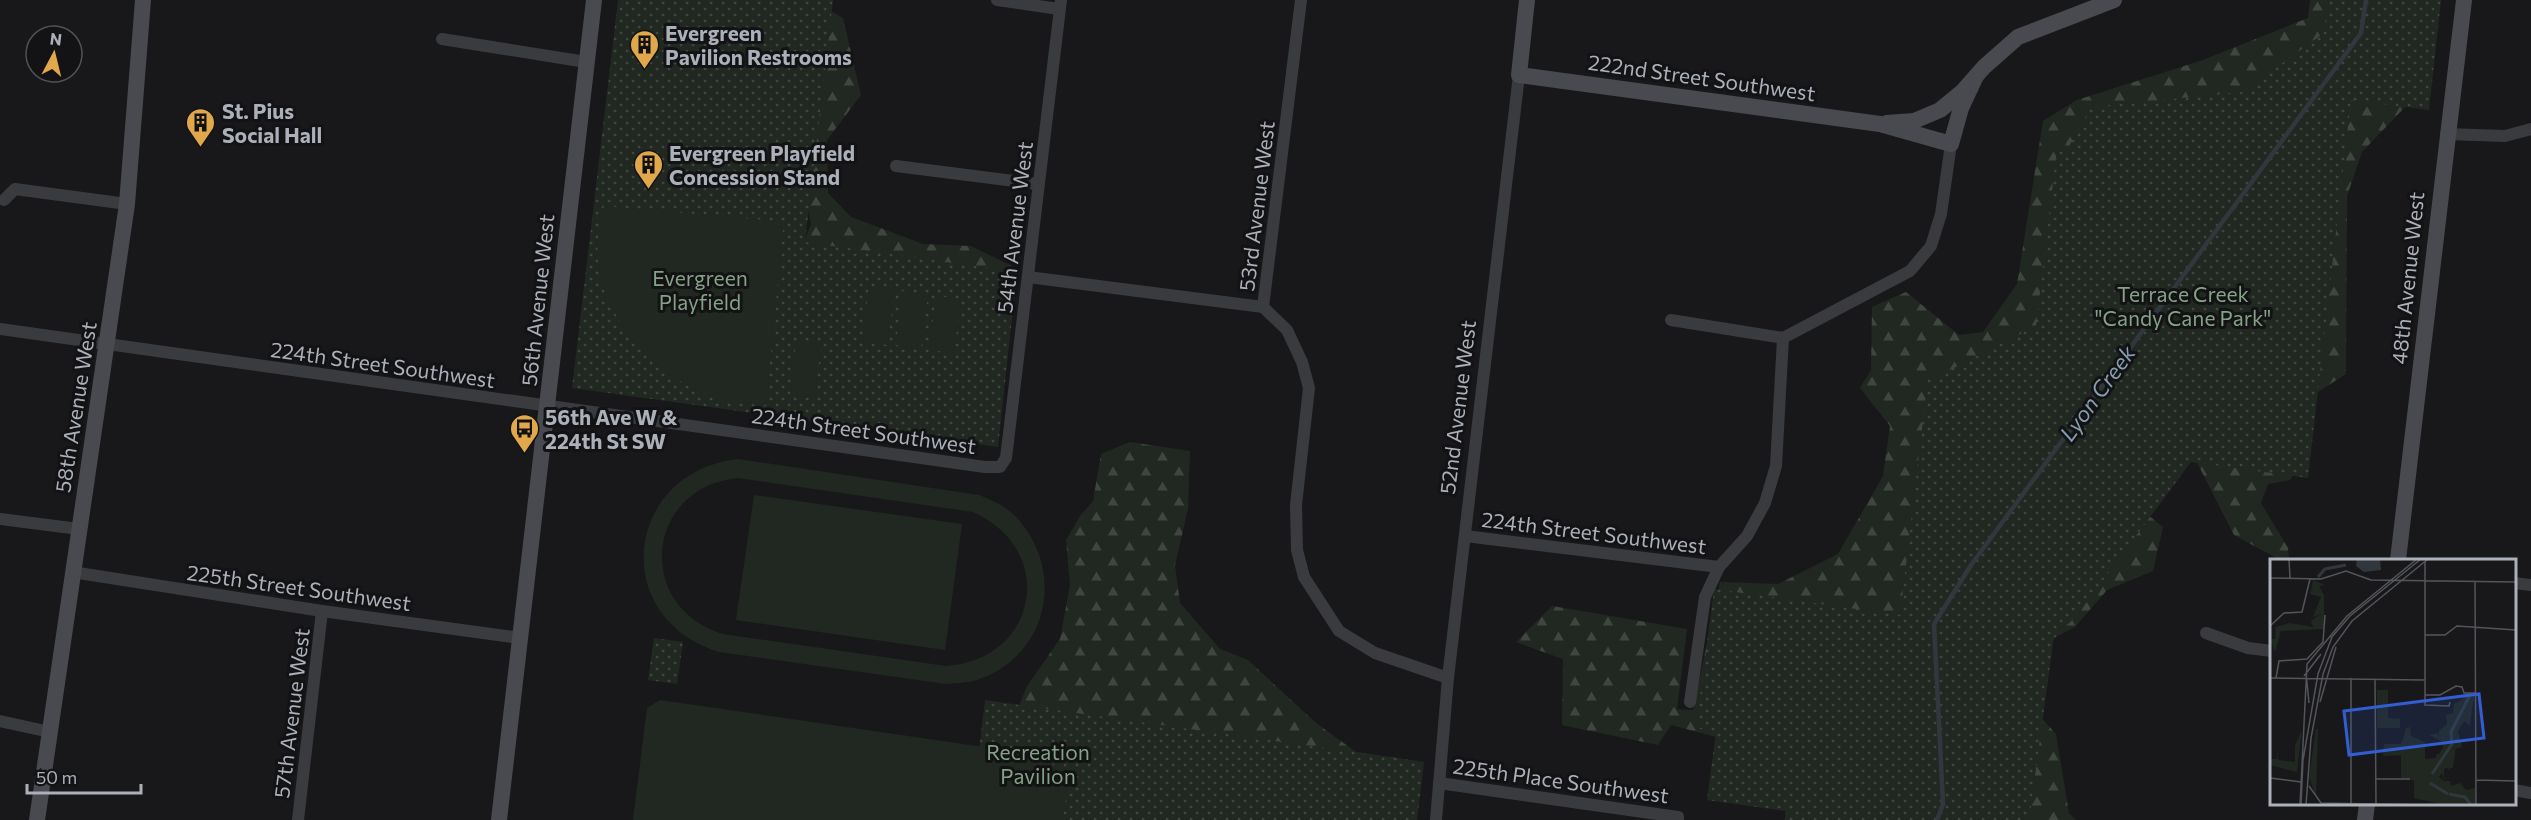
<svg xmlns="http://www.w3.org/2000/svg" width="2531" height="820" font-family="Commissioner,sans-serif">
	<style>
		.forest { fill: url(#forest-firs) }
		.park { fill: url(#park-dots) }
		.pitch { fill: #212821; fill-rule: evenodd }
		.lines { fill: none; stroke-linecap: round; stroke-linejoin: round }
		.stream { stroke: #30383d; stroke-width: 4.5 }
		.street { stroke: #3a3b3f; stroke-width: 12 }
		.secondary { stroke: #484a4f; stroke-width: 16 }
		.labels { text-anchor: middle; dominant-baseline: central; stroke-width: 6; stroke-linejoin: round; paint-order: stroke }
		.poi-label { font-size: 21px; font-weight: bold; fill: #acb0b9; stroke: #131315; text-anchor: start }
		.street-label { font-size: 21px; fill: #acb0b9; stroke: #131315 }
		.park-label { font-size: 21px; fill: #85a286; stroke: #131315 }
		.water-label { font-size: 22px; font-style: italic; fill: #879eb0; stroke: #131315 }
		.inset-river { fill: none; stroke: #30383d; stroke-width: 3 }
		.inset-road { fill: none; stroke: #53555a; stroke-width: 1.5 }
		.view { fill: #325dd3; fill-opacity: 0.15; stroke: #325dd3; stroke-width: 3 }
		.inset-edge { fill: none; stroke: #acb0b9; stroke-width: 3 }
	</style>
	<defs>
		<pattern id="forest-firs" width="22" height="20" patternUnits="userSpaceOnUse" patternTransform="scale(1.5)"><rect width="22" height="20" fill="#212821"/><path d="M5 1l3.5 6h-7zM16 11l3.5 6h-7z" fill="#3f453f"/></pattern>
		<pattern id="park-dots" width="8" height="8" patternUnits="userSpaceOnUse" patternTransform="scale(1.5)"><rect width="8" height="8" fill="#212821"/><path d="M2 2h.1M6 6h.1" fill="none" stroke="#3f453f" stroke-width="1.8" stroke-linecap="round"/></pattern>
	</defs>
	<rect width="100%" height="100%" fill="#18181a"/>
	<g class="forest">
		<path d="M812,0L843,18L861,95L827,140L828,193L851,217L923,244L971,246L1012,266L998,296L799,255L811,224L802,173Z"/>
		<path d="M2310,0H2435L2427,84L2362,152L2347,196L2346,374L2307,399L2303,461L2290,480L2268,484L2261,503L2288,548L2289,560H2280L2234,535L2185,439L2133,503L2163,527L2153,571L2107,590L2075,627L2050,640L2039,715L2056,734L2069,813L2076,820H1789L1791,808L1720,738L1671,725L1658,745L1562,725L1563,659L1516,642L1552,606L1687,629L1677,709L1693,710L1720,582L1778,584L1838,554L1883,476L1890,426L1860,388L1871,370L1872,307L1906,292L1959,335L1983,332L2017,284L2043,121L2077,100L2203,60L2308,18Z"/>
		<path d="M1130,442L1190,451L1188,509L1175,565L1180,603L1220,649L1248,660L1316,723L1356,752L1424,762L1016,713L1027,686L1060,639L1070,585L1066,540L1080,516L1093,501L1101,454Z"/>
	</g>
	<g class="park">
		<path d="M618,0H833L805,242L1017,272L998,447L572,388Z"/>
		<path d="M2328,0H2441L2429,110L2351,100L2308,478L2191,462L2075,618L2054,636L2029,820H1785L1786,811L1707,800L1716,732L1696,728L1714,589L1900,615L1928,378H1934L2036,326L2057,148L2067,150L2091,107L2242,92L2324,33Z"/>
		<path d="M654,638L683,642L677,684L648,680Z"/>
		<path d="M985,700L1424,762L1417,820H971Z"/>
	</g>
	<g class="pitch">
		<path d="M604,206L775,221L783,230L766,405C749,404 732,404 716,398C660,380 604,322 598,261C596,242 600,225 604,206Z"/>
		<path d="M869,287L894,290L888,345L862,342Z"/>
		<path d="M902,291L928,294L921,349L896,345Z"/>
		<path d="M936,296L961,299L954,353L929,350Z"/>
		<path d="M796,341L821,344L815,398L790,395Z"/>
		<path d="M738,459L979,495C991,500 1004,505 1014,515C1065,566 1051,652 982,678C970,683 958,683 946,684L719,652C608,618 624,472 738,459ZM738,478L973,512C1058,550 1038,660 946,666L723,634C634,607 645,487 738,478Z"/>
		<path d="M754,495L962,524L945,650L736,620Z"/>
		<path d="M660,700L1046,756L1068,783L1063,820H633L647,708Z"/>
	</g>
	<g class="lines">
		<path class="stream" d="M1937,820L1943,804L1934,624L1971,565L2361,33L2366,0"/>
		<g class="street">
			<path d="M997,0L1059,9"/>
			<path d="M1301,0L1263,307L1287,330L1302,362L1309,388L1296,505L1297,550L1304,577L1339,631L1375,653L1448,678"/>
			<path d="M442,39L586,62"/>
			<path d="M2446,134L2505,136L2531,129"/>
			<path d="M896,166L1038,184"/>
			<path d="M4,200L15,189L127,204"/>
			<path d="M1028,277L1263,307"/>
			<path d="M1671,320L1783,338"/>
			<path d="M0,329L985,467H1000L1006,458L1061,0"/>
			<path d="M0,519L79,529"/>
			<path d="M1465,536L1719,567"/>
			<path d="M72,572L322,611L520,638"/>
			<path d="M2514,583L2531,585"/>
			<path d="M2206,633L2248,648L2272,651"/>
			<path d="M1690,702L1705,597L1719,567L1747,536L1765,503L1776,466L1783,338L1910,271L1931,246L1941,214L1951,144"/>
			<path d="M0,721L50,732"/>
			<path d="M1439,783L1678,817V820"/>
			<path d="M2514,790L2531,793"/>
			<path d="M298,820L322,611"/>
			<path d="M1436,820L1448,678L1519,75"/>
		</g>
		<g class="secondary">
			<path d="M1527,0L1519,75L1880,124L1951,144L1961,108L1975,78"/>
			<path d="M1887,123L1914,121L1940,110L1962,92L1984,67L2018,37L2114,0"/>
			<path d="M2398,560L2464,0"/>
			<path d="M37,820L127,204L143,0"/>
			<path d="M499,820L594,0"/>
			<path d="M2365,820L2367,804"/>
		</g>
	</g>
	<defs>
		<symbol id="building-pin" viewBox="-11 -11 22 30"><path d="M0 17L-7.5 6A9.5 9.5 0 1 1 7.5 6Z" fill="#e0a84a" stroke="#131315"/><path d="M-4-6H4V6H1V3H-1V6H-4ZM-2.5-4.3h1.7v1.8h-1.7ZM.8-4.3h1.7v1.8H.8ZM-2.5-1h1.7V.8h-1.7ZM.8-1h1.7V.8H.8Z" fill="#111"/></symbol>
		<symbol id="bus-pin" viewBox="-11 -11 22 30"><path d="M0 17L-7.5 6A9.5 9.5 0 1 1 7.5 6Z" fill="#e0a84a" stroke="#131315"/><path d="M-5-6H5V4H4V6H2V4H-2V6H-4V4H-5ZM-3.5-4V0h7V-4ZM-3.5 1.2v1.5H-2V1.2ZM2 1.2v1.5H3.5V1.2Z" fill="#111"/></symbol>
	</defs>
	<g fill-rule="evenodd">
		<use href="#building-pin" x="628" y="28" width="33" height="45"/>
		<use href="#building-pin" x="184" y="106" width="33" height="45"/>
		<use href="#building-pin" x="632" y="148" width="33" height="45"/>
		<use href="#bus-pin" x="508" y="412" width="33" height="45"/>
	</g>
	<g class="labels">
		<g class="poi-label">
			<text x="665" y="32">Evergreen<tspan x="665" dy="24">Pavilion Restrooms</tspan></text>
			<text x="222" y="110">St. Pius<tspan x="222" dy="24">Social Hall</tspan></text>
			<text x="669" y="152">Evergreen Playfield<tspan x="669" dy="24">Concession Stand</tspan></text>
			<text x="545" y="416">56th Ave W &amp;<tspan x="545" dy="24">224th St SW</tspan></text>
		</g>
		<g class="street-label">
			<text transform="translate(1702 77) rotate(8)">222nd Street Southwest</text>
			<text transform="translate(1256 206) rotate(-83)">53rd Avenue West</text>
			<text transform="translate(1014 227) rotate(-83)">54th Avenue West</text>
			<text transform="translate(2407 278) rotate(-84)">48th Avenue West</text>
			<text transform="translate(537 300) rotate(-84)">56th Avenue West</text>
			<text transform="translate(383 364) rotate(8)">224th Street Southwest</text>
			<text transform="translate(75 407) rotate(-81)">58th Avenue West</text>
			<text transform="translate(1457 407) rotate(-83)">52nd Avenue West</text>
			<text transform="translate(864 430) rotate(8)">224th Street Southwest</text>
			<text transform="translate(1594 532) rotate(7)">224th Street Southwest</text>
			<text transform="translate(299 587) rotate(8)">225th Street Southwest</text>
			<text transform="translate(291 713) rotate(-83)">57th Avenue West</text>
			<text transform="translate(1561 780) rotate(8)">225th Place Southwest</text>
		</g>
		<g class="park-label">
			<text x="700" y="277">Evergreen<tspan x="700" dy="24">Playfield</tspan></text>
			<text x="2183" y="293">Terrace Creek<tspan x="2183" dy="24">"Candy Cane Park"</tspan></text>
			<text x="1038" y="751">Recreation<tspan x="1038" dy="24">Pavilion</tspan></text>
		</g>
		<g class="water-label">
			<text transform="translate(2097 393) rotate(-54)">Lyon Creek</text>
		</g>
	</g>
	<g transform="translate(2270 559)">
		<rect width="246" height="246" fill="#18181a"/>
		<path d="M43,21L55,26L49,27L54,36V70L11,72L5,93L0,80H5L6,63V68L20,64L43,68L41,62L51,55L43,58L51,38L40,35ZM204,135L200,167L193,161L188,173L192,188L185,190L184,196H169L175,184L159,176L168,174L169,179V172L177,165L176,156L183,154L184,145ZM140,168L141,177L155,183L154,200L184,197L179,212L178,208L174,210V219H180L174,220L172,214L169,218L174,222H180L181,227L190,224L196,231L205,229V246H176L144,239V222L132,184L136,169ZM32,170L27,213L0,206V200H7V190L8,201L25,203V187ZM46,170H48L46,237L39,218Z" fill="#212821"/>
		<path d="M107,131H118V159L130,160V169H107ZM198,135H204V142H200V162H194L188,172L183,209H171L161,220L178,234L205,235V246L147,240L146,222L131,219V183H155V208H165L166,196L174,192L169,172H179L185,146Z" fill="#212821"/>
		<path d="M114,185H135L136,196L113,197Z" fill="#212821"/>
		<path d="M87,0H110L111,11L94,13L86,7Z" fill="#30383d"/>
		<path class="inset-river" d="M48,18L55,10L76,6M162,215L182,185L181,173L200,136M160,224L178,235M179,235L195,238L201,246"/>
		<path class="inset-road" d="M19,0L20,19M155,2V146L179,147L180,143M0,19L51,20L76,12L101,21L246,23M205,22L206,246M0,67L14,54L32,53L40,20M155,76H175L187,67L246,71M61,79L80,57L151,0M36,114L39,144M34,117L51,95M0,119L155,121M6,119L9,102L37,100L53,83L55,56M81,119V244M105,120L106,246M155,136H170L186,127L192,128L194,134H205M50,143L66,88M0,219L31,223M106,220H140M206,221L246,222M39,227L51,244L156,246M30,246L37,105L77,57L147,0M31,246L33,201L48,115L62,78M36,246L41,179L53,115L63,88L82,62L158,0"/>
		<path class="view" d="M209,135L214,179L79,196L74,152Z"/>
		<rect width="246" height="246" class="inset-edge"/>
	</g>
	<g transform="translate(54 54) rotate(7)"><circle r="28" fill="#131315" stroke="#505257" stroke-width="1.5"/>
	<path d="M0-4.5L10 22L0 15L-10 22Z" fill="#e0a84a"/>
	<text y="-9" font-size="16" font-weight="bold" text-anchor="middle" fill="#acb0b9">N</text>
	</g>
	<path d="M27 784v9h114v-9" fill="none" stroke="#acb0b9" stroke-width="3"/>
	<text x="36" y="784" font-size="18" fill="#acb0b9" stroke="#131315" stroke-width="4.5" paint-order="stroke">50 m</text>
</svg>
